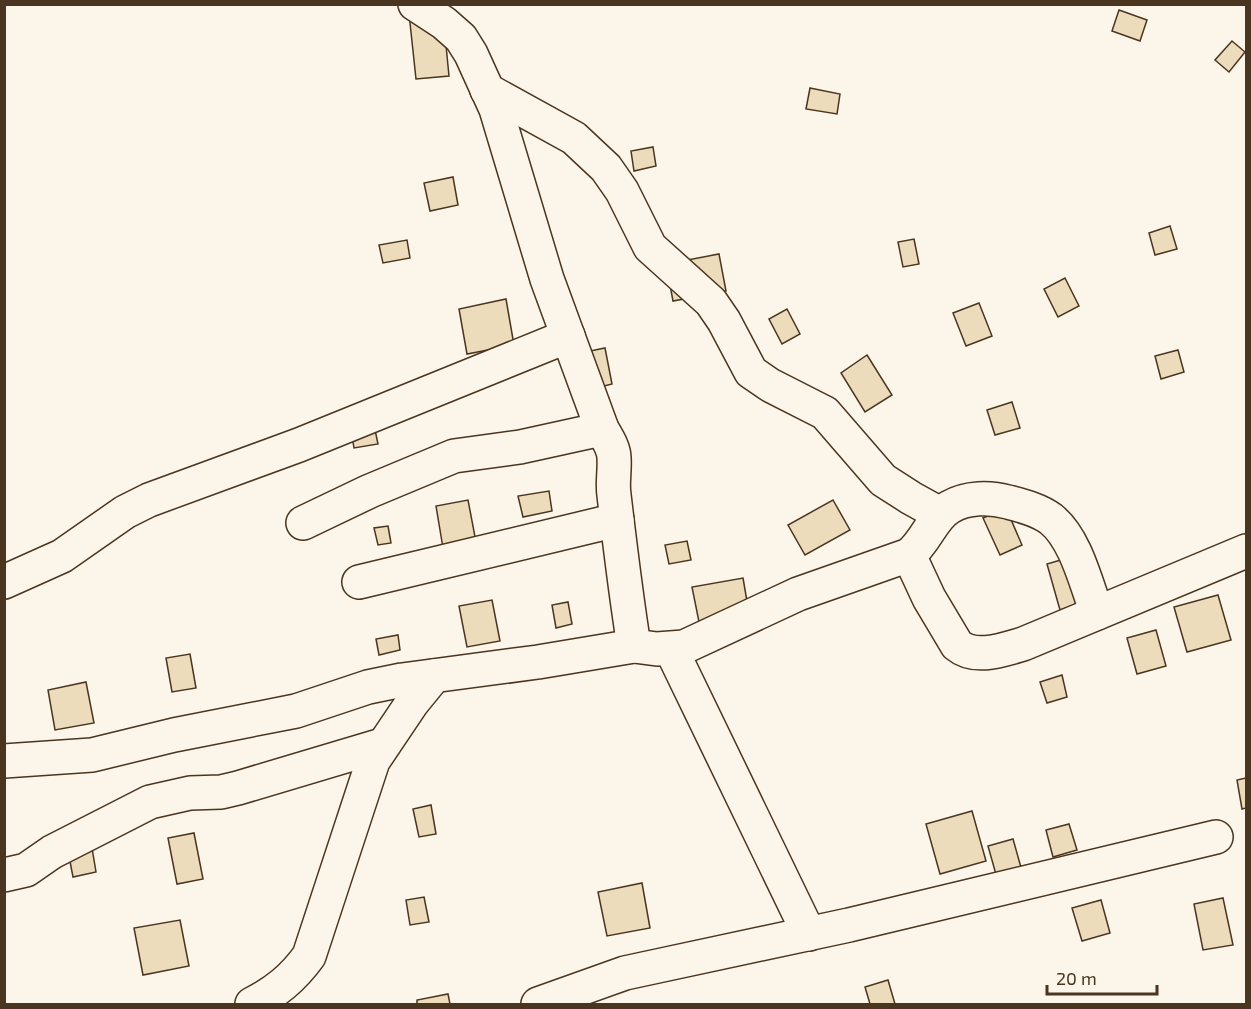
<svg xmlns="http://www.w3.org/2000/svg" width="1251" height="1009" font-family="'Exo 2',sans-serif">
<rect width="100%" height="100%" fill="#fbf6e9"/>
<g fill="#ecdcbc" stroke="#4a3520" stroke-width="1.5">
<polygon points="408,4 442,4 449,76 416,79"/>
<polygon points="1119,10 1147,20 1140,41 1112,31"/>
<polygon points="1232,41 1245,52 1229,72 1215,60"/>
<polygon points="810,88 840,94 837,114 806,109"/>
<polygon points="653,147 656,166 634,171 631,151"/>
<polygon points="453,177 458,205 430,211 424,183"/>
<polygon points="1170,226 1177,249 1155,255 1149,233"/>
<polygon points="914,239 919,264 903,267 898,242"/>
<polygon points="407,240 410,258 383,263 379,245"/>
<polygon points="719,254 726,291 673,301 666,264"/>
<polygon points="1065,278 1079,306 1058,317 1044,289"/>
<polygon points="506,299 514,345 467,354 459,309"/>
<polygon points="979,303 992,336 966,346 953,313"/>
<polygon points="787,309 800,334 782,344 769,319"/>
<polygon points="605,348 612,384 596,388 590,351"/>
<polygon points="1178,350 1184,372 1161,379 1155,356"/>
<polygon points="867,355 892,395 865,412 841,373"/>
<polygon points="1012,402 1020,428 995,435 987,410"/>
<polygon points="374,425 378,444 354,448 351,430"/>
<polygon points="549,491 552,511 523,517 518,496"/>
<polygon points="468,500 476,542 443,548 436,506"/>
<polygon points="833,500 850,530 805,555 788,525"/>
<polygon points="1006,508 1022,545 1000,555 983,518"/>
<polygon points="388,526 391,543 378,545 374,528"/>
<polygon points="687,541 691,560 669,564 665,545"/>
<polygon points="1071,557 1084,602 1060,610 1047,564"/>
<polygon points="743,578 749,613 699,622 692,587"/>
<polygon points="1218,595 1231,640 1187,652 1174,607"/>
<polygon points="492,600 500,641 467,647 459,606"/>
<polygon points="568,602 572,624 556,628 552,605"/>
<polygon points="1156,630 1166,666 1137,674 1127,638"/>
<polygon points="398,635 400,650 379,655 376,639"/>
<polygon points="190,654 196,688 172,692 166,658"/>
<polygon points="1062,675 1067,697 1047,703 1040,682"/>
<polygon points="86,682 94,723 55,730 48,690"/>
<polygon points="1246,778 1246,808 1242,809 1237,780"/>
<polygon points="431,805 436,834 419,837 413,809"/>
<polygon points="972,811 986,861 940,874 926,824"/>
<polygon points="1069,824 1077,850 1053,857 1046,830"/>
<polygon points="194,833 203,879 177,884 168,838"/>
<polygon points="1013,839 1022,871 997,878 988,846"/>
<polygon points="91,842 96,872 73,877 67,846"/>
<polygon points="642,883 650,928 607,936 598,892"/>
<polygon points="424,897 429,922 410,925 406,900"/>
<polygon points="1223,898 1233,945 1203,950 1194,904"/>
<polygon points="1101,900 1110,933 1082,941 1072,908"/>
<polygon points="180,920 189,966 143,975 134,928"/>
<polygon points="888,980 895,1004 870,1004 865,987"/>
<polygon points="448,994 450,1004 417,1004 417,1000"/>
</g>
<g fill="none" stroke-linecap="round" stroke-linejoin="round">
<defs>
<g id="street">
<path d="M415,4L444,23L461,38L471,54L496,109L547,279L602,429C607,438 614,448 614,458C615,471 612,483 614,495C620,546 626,596 634,646"/>
<polyline points="487,90 574,138 606,168 622,191 650,247 711,302 724,321 751,372 770,385 825,413 883,480 911,498 940,514"/>
<polyline points="303,523 370,491 454,456 520,447 602,429"/>
<path d="M909,555L929,598L957,645C975,660 1002,650 1023,644L1246,551"/>
<polyline points="4,582 62,556 125,512 149,500 299,445 568,336"/>
<polyline points="359,582 617,520"/>
<polyline points="671,649 809,934"/>
<path d="M4,761L92,755L174,735L296,711L368,687L402,680L538,662L634,646L657,649L684,647L798,594L909,555C927,541 932,517 950,507C967,497 990,497 1008,502C1023,506 1039,510 1051,519C1076,539 1086,584 1097,613"/>
<polyline points="4,875 26,870 52,852 150,802 190,793 221,792 238,788 382,745"/>
<path d="M252,1004C276,992 293,978 309,956L373,761L412,703L434,676"/>
<polyline points="538,1004 625,973 849,925 1216,837"/>
</g>
</defs>
<use href="#street" stroke="#4a3520" stroke-width="36"/>
<use href="#street" stroke="#fbf6e9" stroke-width="33"/>
</g>
<rect width="1251" height="1009" fill="none" stroke="#4a3520" stroke-width="12"/>
<path d="M1047 985v9h110v-9" fill="none" stroke="#4a3520" stroke-width="3"/>
<text x="1056" y="985" font-size="18" fill="#4a3520" stroke="#fbf6e9" stroke-width="4.5" paint-order="stroke">20 m</text>
</svg>
